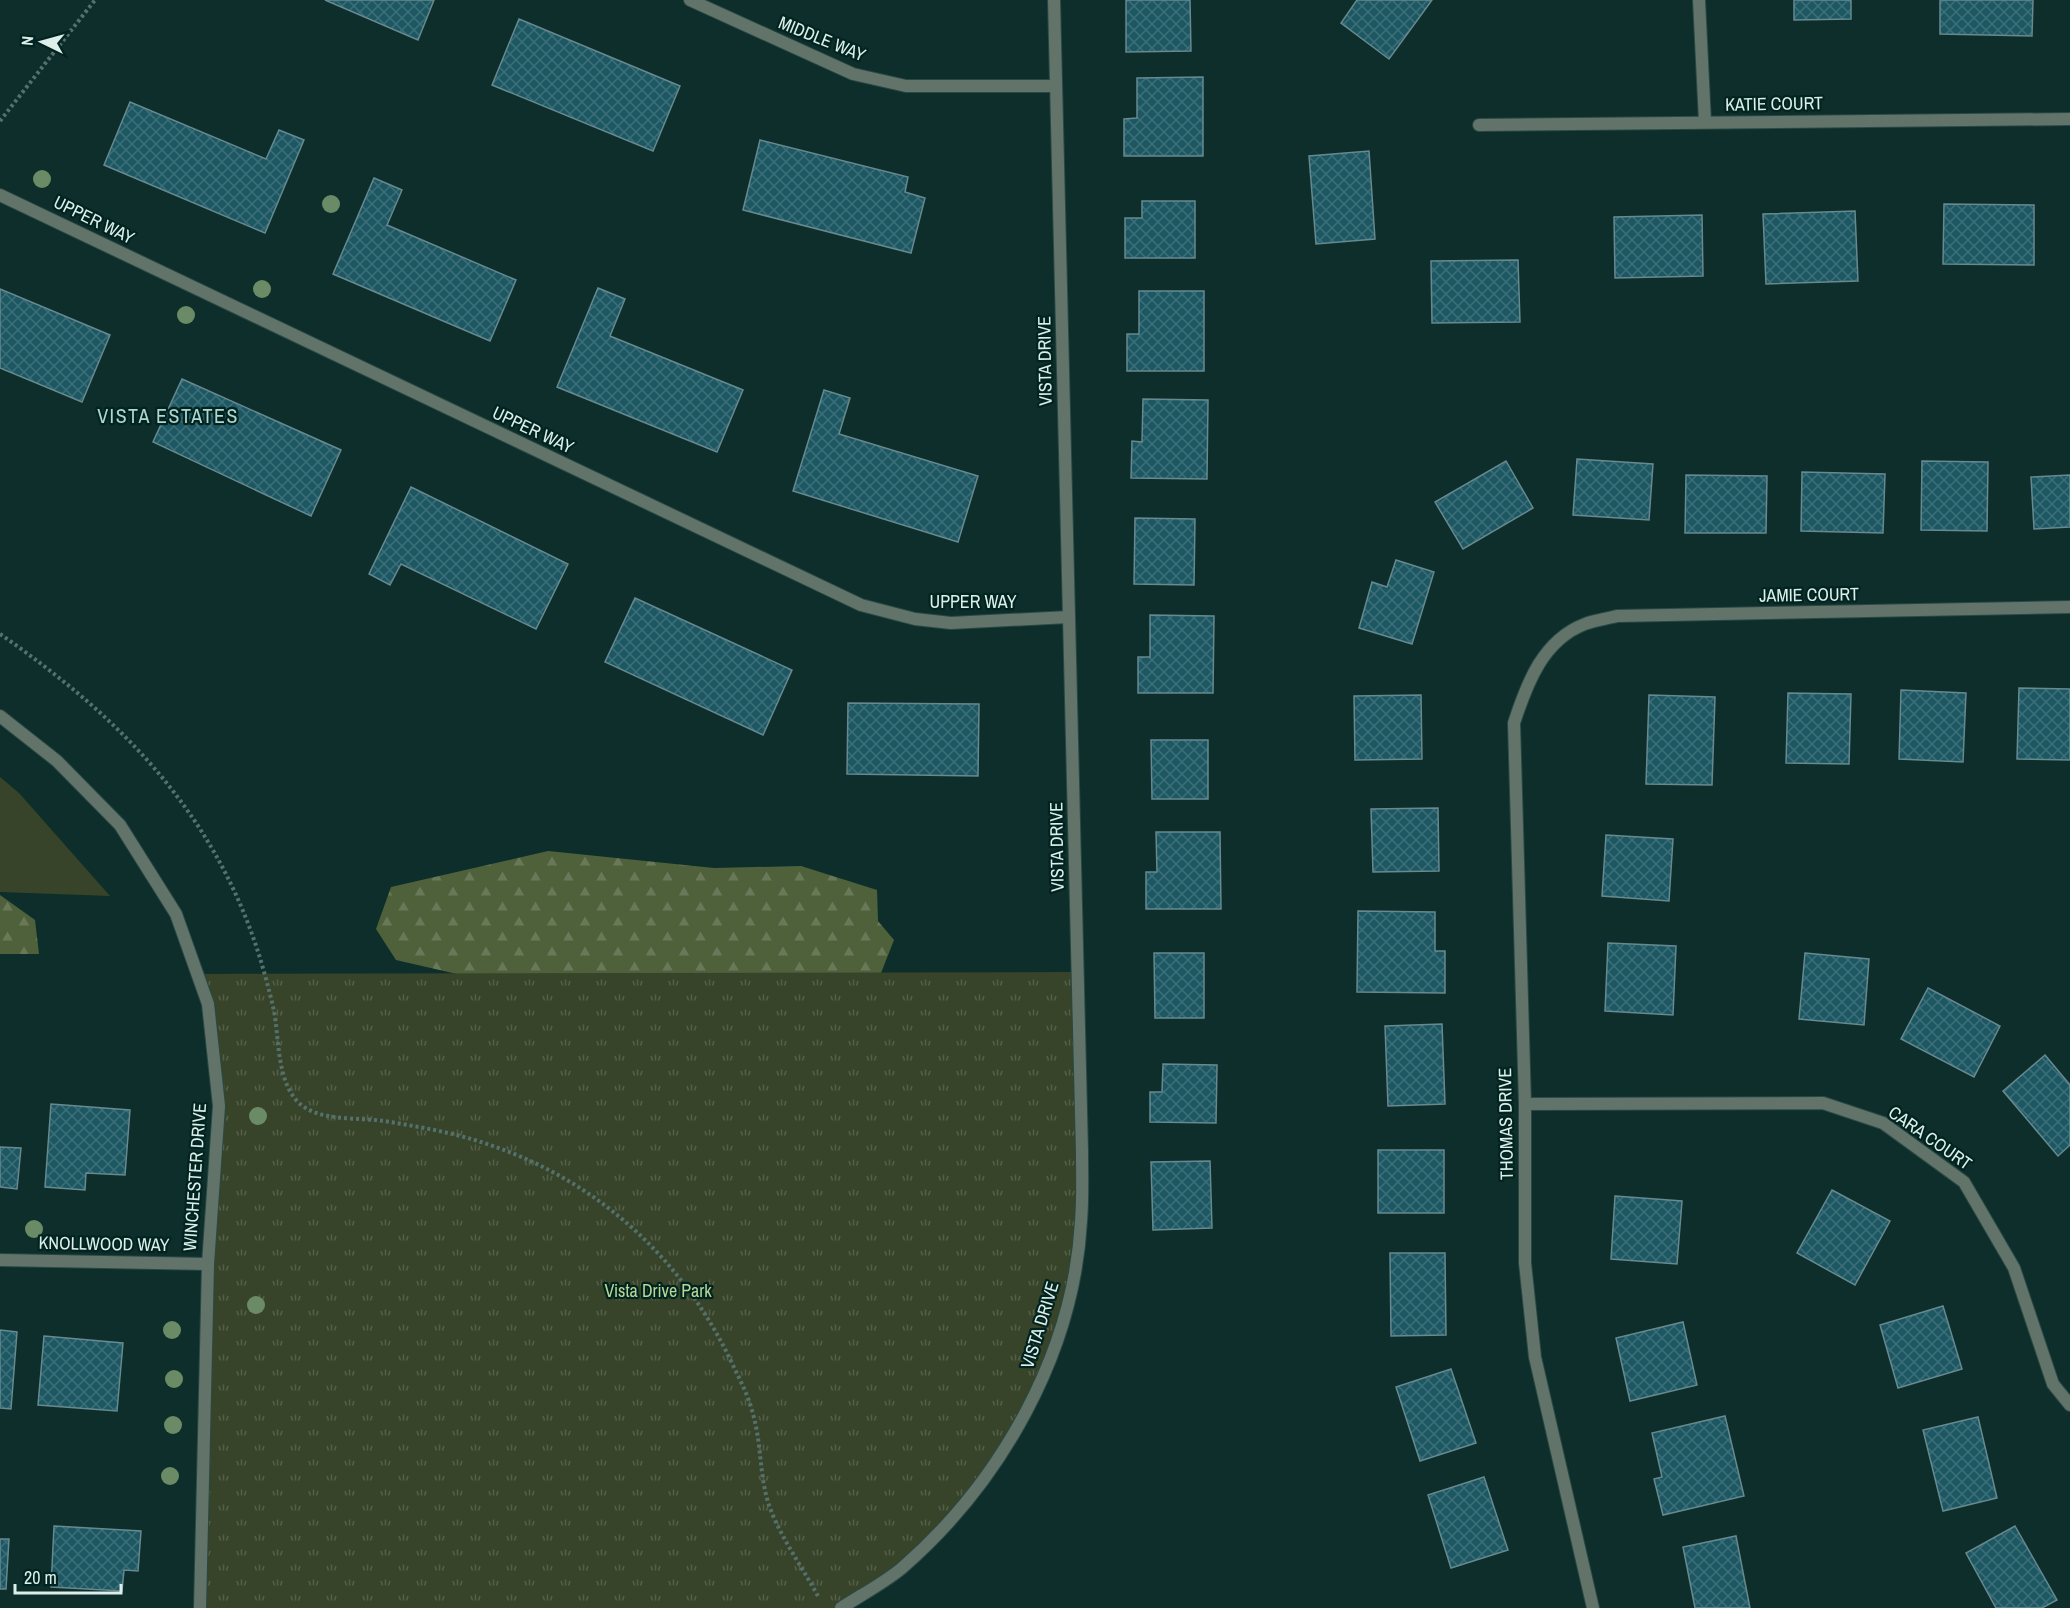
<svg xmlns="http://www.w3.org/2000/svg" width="2070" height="1608" font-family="'Archivo Narrow',sans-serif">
<defs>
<pattern id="forest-firs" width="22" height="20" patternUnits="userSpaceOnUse" patternTransform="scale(1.5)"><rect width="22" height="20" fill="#4f613b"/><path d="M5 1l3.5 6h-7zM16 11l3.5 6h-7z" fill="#687858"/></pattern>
<pattern id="park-tufts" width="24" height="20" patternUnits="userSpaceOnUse" patternTransform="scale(1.5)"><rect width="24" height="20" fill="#374429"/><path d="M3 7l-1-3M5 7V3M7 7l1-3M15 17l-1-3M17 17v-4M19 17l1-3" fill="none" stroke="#535f48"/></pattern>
<pattern id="building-cross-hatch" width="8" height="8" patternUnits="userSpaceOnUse" patternTransform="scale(1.5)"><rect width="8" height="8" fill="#1c5762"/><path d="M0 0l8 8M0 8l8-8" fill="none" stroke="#3c6f79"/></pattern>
</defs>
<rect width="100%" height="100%" fill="#0d2e2a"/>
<polygon fill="#374429" points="0,777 19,793 110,896 0,892"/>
<g fill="url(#forest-firs)">
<polygon points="548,851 714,868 801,866 877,890 878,921 894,940 881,973 457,974 396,960 376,929 391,887"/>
<polygon points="0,895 35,920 39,954 0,954"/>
</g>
<polygon fill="url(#park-tufts)" points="1077,972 1081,1222 1057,1342 996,1462 901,1568 841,1608 200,1608 219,1106 198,974"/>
<g fill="url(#building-cross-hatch)" stroke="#678990" stroke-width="1.5">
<polygon points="325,0 434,0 418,40"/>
<polygon points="1126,0 1190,0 1191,51 1126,52"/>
<polygon points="1357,0 1432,0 1389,59 1341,23"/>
<polygon points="1794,0 1851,0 1851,19 1794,20"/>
<polygon points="1940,0 2033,0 2032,36 1940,34"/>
<polygon points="519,19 680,86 653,151 492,85"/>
<polygon points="1203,77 1203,156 1124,156 1124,119 1137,118 1137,78"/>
<polygon points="130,102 266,159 279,130 304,140 265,233 104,165"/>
<polygon points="760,140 908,177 905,192 925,198 911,253 743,210"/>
<polygon points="1369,151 1375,239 1316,244 1309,156"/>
<polygon points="374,178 402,190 387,225 516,280 490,341 333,274"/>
<polygon points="1142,201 1195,201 1195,258 1125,258 1125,218 1142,218"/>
<polygon points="1944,204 2034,205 2034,265 1943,264"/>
<polygon points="1855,211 1858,281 1766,284 1763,214"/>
<polygon points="1702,215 1703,276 1615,278 1614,217"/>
<polygon points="1518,260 1520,322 1432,323 1431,261"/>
<polygon points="598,288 625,299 610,336 743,390 717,452 557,387"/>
<polygon points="0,289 110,335 82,402 0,368"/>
<polygon points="1139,291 1204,291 1204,371 1127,371 1127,334 1139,334"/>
<polygon points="182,379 341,450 311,516 153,442"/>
<polygon points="824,390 850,398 839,434 978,476 958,542 793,491"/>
<polygon points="1143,399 1208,400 1207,479 1131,478 1132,441 1142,442"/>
<polygon points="1577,459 1653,464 1649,520 1573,515"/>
<polygon points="1506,461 1533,508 1463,549 1435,502"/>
<polygon points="1922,461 1988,462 1987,531 1921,530"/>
<polygon points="1802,472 1885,474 1883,533 1801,531"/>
<polygon points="1686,475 1767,476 1766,533 1685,533"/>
<polygon points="2070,475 2070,527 2034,529 2031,477"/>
<polygon points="411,487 568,564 536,629 401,564 390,585 369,574"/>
<polygon points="1135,518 1195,519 1194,585 1134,584"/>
<polygon points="1396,560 1434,572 1412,644 1359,628 1372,582 1387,587"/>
<polygon points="635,598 792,670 763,735 605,662"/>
<polygon points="1150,615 1214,616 1213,693 1138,693 1138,657 1150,657"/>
<polygon points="2019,688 2070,689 2070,760 2017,759"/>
<polygon points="1901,690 1966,693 1963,762 1899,759"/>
<polygon points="1788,693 1851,694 1849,764 1786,763"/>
<polygon points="1421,695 1422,759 1355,760 1354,696"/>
<polygon points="1649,695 1715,697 1712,785 1646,784"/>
<polygon points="848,703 979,704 978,776 847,774"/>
<polygon points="1151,740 1208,740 1208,799 1152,799"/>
<polygon points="1438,808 1439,871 1373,872 1371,809"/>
<polygon points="1156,832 1220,832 1221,909 1146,909 1146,872 1157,872"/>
<polygon points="1606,835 1673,839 1669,901 1602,896"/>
<polygon points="1358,911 1435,912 1435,951 1445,951 1445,993 1357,992"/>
<polygon points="1608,943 1676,946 1673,1015 1605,1011"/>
<polygon points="1154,953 1204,953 1204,1018 1155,1018"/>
<polygon points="1805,953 1869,959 1864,1025 1799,1019"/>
<polygon points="1928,988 2000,1026 1974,1077 1901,1039"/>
<polygon points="1442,1024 1445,1104 1388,1106 1385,1026"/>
<polygon points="2045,1055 2070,1085 2070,1145 2058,1156 2003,1091"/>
<polygon points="1163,1064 1217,1065 1216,1123 1150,1122 1150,1092 1162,1092"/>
<polygon points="51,1104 130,1110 125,1175 86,1173 85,1190 45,1187"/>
<polygon points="0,1147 21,1148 17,1189 0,1187"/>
<rect x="1378" y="1150" width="66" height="63"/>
<polygon points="1210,1161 1212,1228 1153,1230 1151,1162"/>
<polygon points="1832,1190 1890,1221 1855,1285 1797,1253"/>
<polygon points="1615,1196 1682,1201 1677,1264 1611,1259"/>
<polygon points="1390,1253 1445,1253 1446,1335 1391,1336"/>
<polygon points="1943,1306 1962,1369 1898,1388 1880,1325"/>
<polygon points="1683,1322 1697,1385 1630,1401 1616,1338"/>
<polygon points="0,1330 17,1332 11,1409 0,1408"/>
<polygon points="44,1336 123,1343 117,1411 38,1405"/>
<polygon points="1451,1369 1476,1443 1420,1461 1396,1387"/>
<polygon points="1725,1416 1744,1496 1663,1515 1654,1479 1662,1477 1652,1433"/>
<polygon points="1978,1417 1997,1498 1943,1511 1923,1430"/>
<polygon points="1484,1477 1508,1550 1451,1568 1428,1495"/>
<polygon points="54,1526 141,1531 138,1571 124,1570 122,1591 51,1587"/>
<polygon points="2015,1526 2057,1600 2042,1608 1996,1608 1966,1553"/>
<polygon points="1736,1536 1750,1608 1695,1608 1683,1547"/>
<polygon points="0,1539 9,1539 6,1589 0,1589"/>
</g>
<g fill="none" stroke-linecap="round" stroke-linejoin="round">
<defs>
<g id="minor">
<polyline points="690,0 853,74 906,86 1056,86"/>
<polyline points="1699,0 1705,122"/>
<polyline points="1479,125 2070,119"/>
<polyline points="0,195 861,605 915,619 951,623 1069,617"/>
<polyline points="0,716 57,761 120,825 176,914 208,1004 219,1106 208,1264 200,1608"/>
<polyline points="1525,1104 1823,1103 1883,1123 1964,1182 2014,1268 2053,1384 2070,1405"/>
<polyline points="0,1260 208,1264"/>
<path d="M841,1608C861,1595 884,1583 902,1568C1001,1482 1074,1353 1081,1221C1083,1198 1082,1175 1082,1152L1054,0"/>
<path d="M1593,1608L1535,1357L1525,1263V1104L1514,723C1527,683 1543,640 1585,624C1595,620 1606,619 1617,616L2070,607"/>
</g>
</defs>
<use href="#minor" stroke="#2a4945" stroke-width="14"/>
<g stroke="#55716d" stroke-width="4" stroke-dasharray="3 3" stroke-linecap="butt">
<polyline points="0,121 95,0"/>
<path d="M0,634C121,718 215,813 260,958C265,975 270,993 274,1011C279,1038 277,1081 298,1102C318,1122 358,1117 384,1121C420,1127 456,1133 490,1145C597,1181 680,1257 729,1357C738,1376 748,1394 753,1414C762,1445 759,1478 770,1508C782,1540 803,1568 819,1598"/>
</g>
<use href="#minor" stroke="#627469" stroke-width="12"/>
</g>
<g fill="#6b8b66">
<circle cx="42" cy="179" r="9"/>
<circle cx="331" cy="204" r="9"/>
<circle cx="262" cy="289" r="9"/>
<circle cx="186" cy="315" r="9"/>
<circle cx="258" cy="1116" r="9"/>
<circle cx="34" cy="1229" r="9"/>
<circle cx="256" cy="1305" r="9"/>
<circle cx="172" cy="1330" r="9"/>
<circle cx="174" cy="1379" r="9"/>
<circle cx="173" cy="1425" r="9"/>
<circle cx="170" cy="1476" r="9"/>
</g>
<g text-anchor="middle" stroke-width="4.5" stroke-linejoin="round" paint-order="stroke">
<g font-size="18" fill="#dcefeb" stroke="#022420">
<text transform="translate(822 39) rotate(22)" y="6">MIDDLE WAY</text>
<text transform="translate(1774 104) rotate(-1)" y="6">KATIE COURT</text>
<text transform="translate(94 220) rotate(26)" y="6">UPPER WAY</text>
<text transform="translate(1045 361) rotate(-91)" y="6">VISTA DRIVE</text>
<text transform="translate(533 430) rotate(25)" y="6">UPPER WAY</text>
<text transform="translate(1809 595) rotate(-1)" y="6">JAMIE COURT</text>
<text x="973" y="608">UPPER WAY</text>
<text transform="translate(1057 847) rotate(-91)" y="6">VISTA DRIVE</text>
<text transform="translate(1506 1124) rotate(-91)" y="6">THOMAS DRIVE</text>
<text transform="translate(1930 1138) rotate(35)" y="6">CARA COURT</text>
<text transform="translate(195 1177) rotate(-86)" y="6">WINCHESTER DRIVE</text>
<text transform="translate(104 1244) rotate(1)" y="6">KNOLLWOOD WAY</text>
<text transform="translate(1040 1325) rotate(-73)" y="6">VISTA DRIVE</text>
</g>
<g font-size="18" fill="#b8d797" stroke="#022420">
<text x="658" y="1297">Vista Drive Park</text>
</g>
<g font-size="20" letter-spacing="1.5" fill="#b1d6cf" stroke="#022420">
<text x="168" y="423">VISTA ESTATES</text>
</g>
</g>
<g transform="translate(42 42) rotate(275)" stroke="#022420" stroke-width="4.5" paint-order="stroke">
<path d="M0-4.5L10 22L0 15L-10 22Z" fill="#dcefeb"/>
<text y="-9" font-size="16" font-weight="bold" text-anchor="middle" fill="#dcefeb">N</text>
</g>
<path d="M15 1584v9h106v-9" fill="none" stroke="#dcefeb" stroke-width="3"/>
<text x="24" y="1584" font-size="18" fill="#dcefeb" stroke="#022420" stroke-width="4.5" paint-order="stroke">20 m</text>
</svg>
